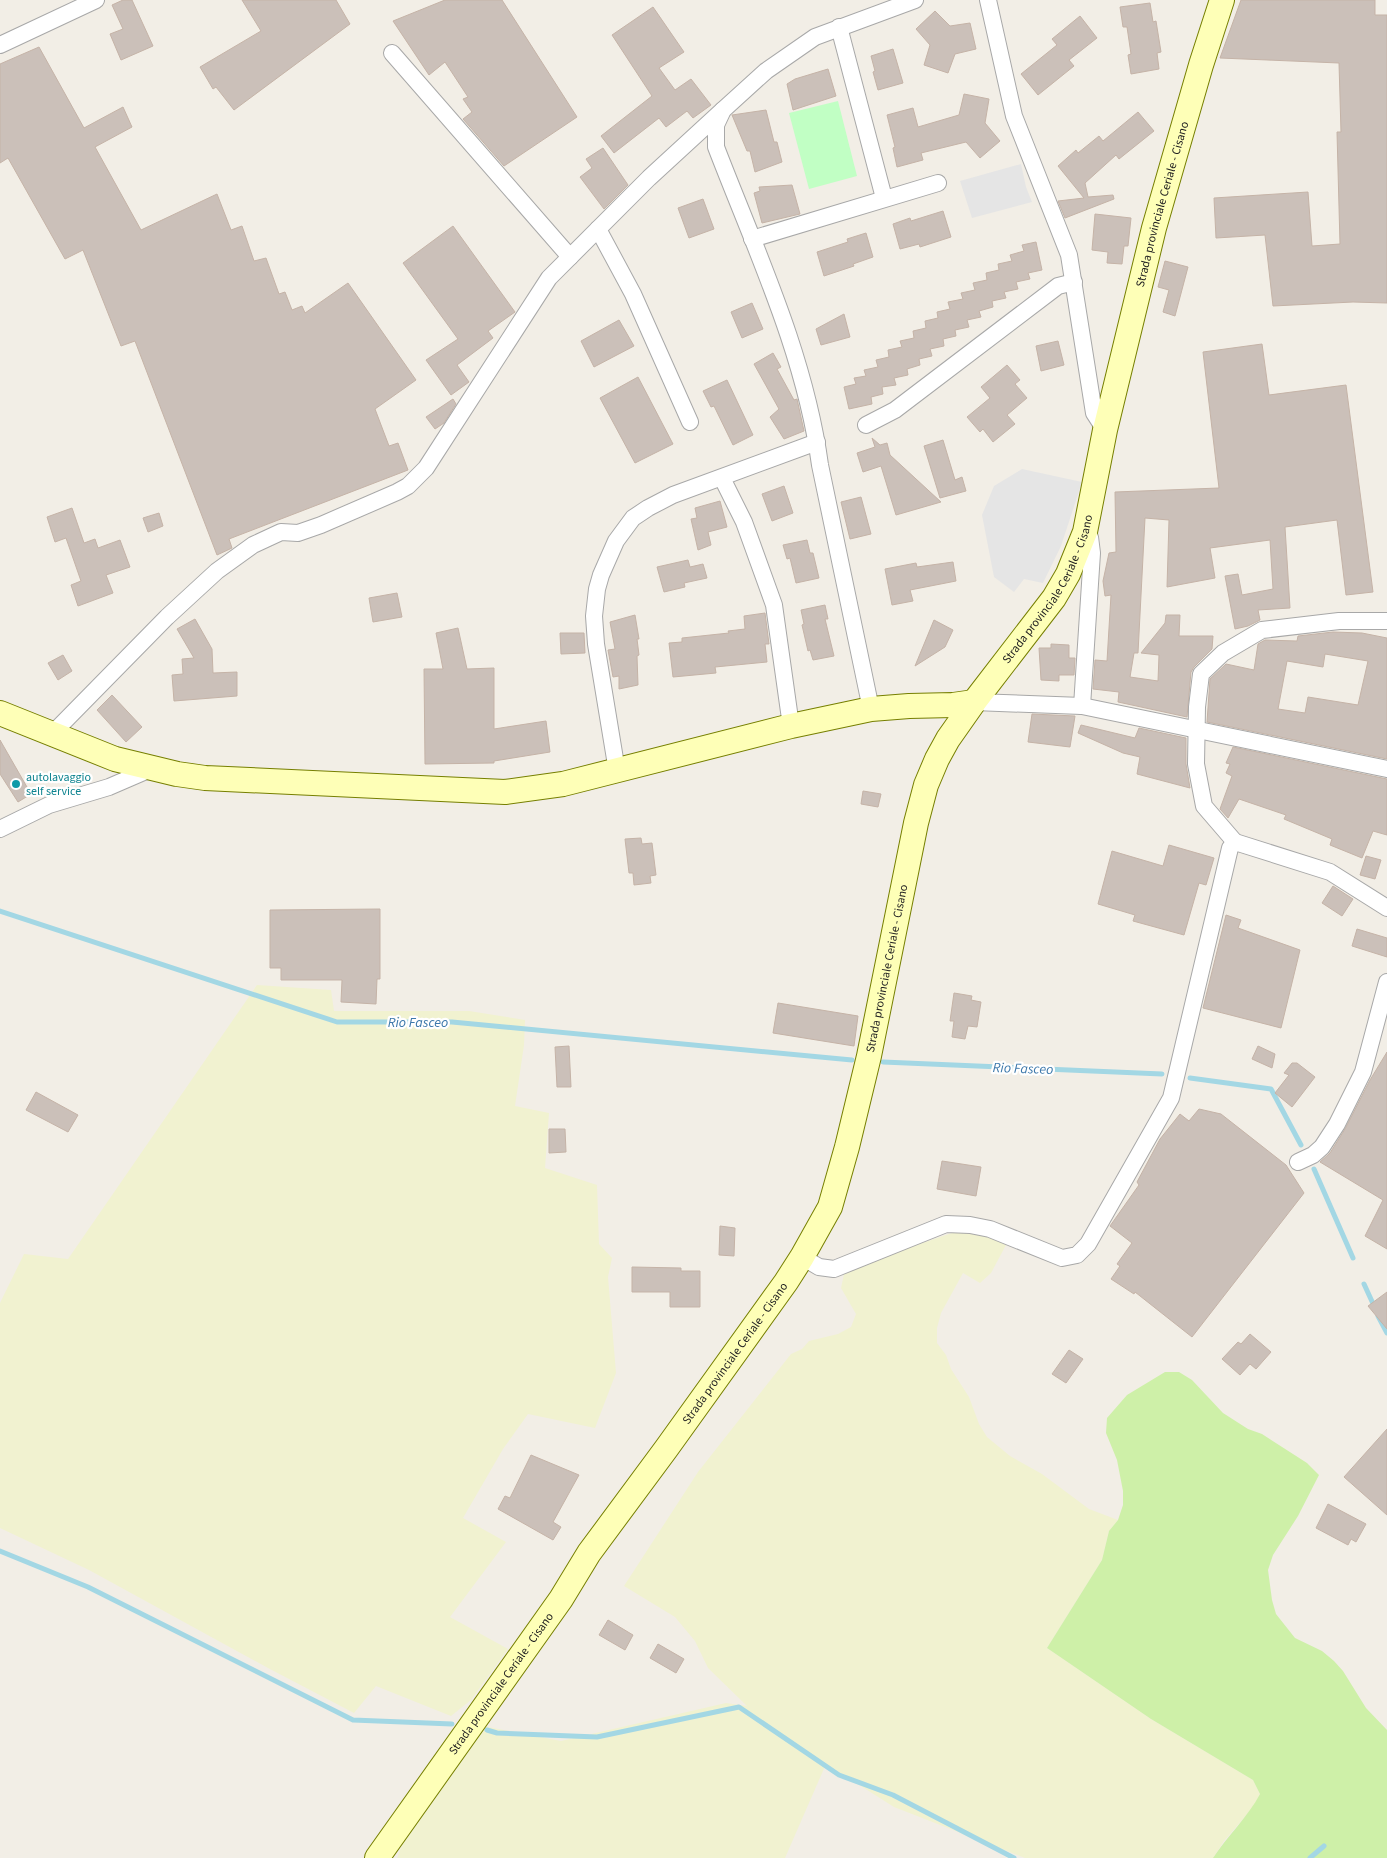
<svg xmlns="http://www.w3.org/2000/svg" width="1387" height="1858" font-family="'Source Sans 3',sans-serif">
<rect width="100%" height="100%" fill="#f2eee6"/>
<g fill="#f1f2d0">
<polygon points="257,985 331,990 334,1011 469,1011 525,1020 524,1045 515,1106 549,1113 545,1168 597,1185 599,1244 612,1258 608,1277 616,1373 595,1428 528,1414 503,1449 463,1518 506,1542 450,1617 508,1649 471,1700 451,1716 376,1686 354,1713 268,1668 89,1570 0,1528 0,1303 24,1254 68,1259"/>
<polygon points="958,1231 993,1238 1006,1245 991,1273 980,1283 963,1273 941,1313 937,1328 937,1343 946,1355 951,1369 969,1397 979,1424 987,1437 1010,1456 1042,1474 1089,1509 1118,1520 1109,1531 1102,1560 1047,1648 1151,1719 1253,1780 1260,1794 1254,1806 1224,1841 1213,1858 1025,1858 894,1807 826,1764 785,1858 397,1858 405,1837 483,1726 561,1741 726,1703 747,1706 708,1668 695,1641 675,1617 624,1586 698,1472 791,1354 802,1349 809,1341 838,1334 851,1327 856,1314 841,1288 844,1274 875,1259"/>
</g>
<path fill="#cef0a8" d="M1165,1372H1179L1192,1380L1223,1413L1248,1429L1262,1434L1307,1463L1319,1475L1298,1516L1273,1555L1268,1570L1272,1600L1276,1614L1295,1638L1322,1651L1334,1661L1343,1671L1366,1708L1387,1730V1858H1213C1227,1836 1248,1817 1260,1794L1253,1780L1151,1719L1047,1648L1102,1560L1109,1531L1118,1520L1123,1505V1491L1117,1460L1106,1433L1107,1418L1127,1395Z"/>
<polygon fill="#c1ffc4" points="838,101 857,176 809,189 789,113"/>
<g fill="#e5e5e5">
<polygon points="1021,164 1026,187 1032,202 972,218 960,181"/>
<polygon points="1022,469 1082,482 1061,546 1043,583 1024,579 1014,592 994,577 982,515 994,486"/>
</g>
<g fill="none" stroke-linecap="round" stroke-linejoin="round">
<g stroke="#a3d7e4" stroke-width="5">
<polyline points="0,911 337,1022 452,1022 852,1060"/>
<polyline points="883,1062 1162,1074"/>
<polyline points="1190,1078 1271,1089 1301,1145"/>
<polyline points="1314,1169 1353,1258"/>
<polyline points="1364,1284 1375,1308"/>
<polyline points="1378,1316 1387,1333"/>
<polyline points="0,1551 88,1587 353,1720 452,1724"/>
<polyline points="487,1730 497,1733 597,1737 739,1707 839,1775 893,1795 1014,1858"/>
<polyline points="1310,1858 1324,1846"/>
</g>
</g>
<g fill="#cbc0b9" stroke="#c5b3a7" fill-rule="evenodd">
<polygon points="123,0 132,0 153,46 121,60 110,34 123,29 112,5"/>
<polygon points="242,0 336,0 350,24 234,110 216,87 213,89 200,67 261,31"/>
<polygon points="445,0 502,0 577,117 504,166 463,119 472,112 463,99 468,97 445,62 429,75 393,21"/>
<polygon points="1241,0 1375,0 1375,15 1387,15 1387,303 1353,302 1273,306 1265,235 1216,238 1214,198 1308,192 1312,246 1340,244 1337,132 1341,132 1339,63 1220,58"/>
<polygon points="1150,3 1153,22 1156,21 1161,52 1157,53 1159,69 1131,74 1128,55 1131,54 1127,27 1123,27 1120,7"/>
<polygon points="653,7 684,52 659,68 675,90 691,79 711,105 693,118 687,111 666,127 659,118 614,153 601,136 652,96 612,35"/>
<polygon points="935,11 950,26 970,23 976,49 955,54 948,73 924,65 930,45 916,29"/>
<polygon points="1080,16 1097,38 1069,60 1074,66 1038,95 1021,74 1057,45 1052,39"/>
<polygon points="39,47 84,128 123,107 132,127 95,147 141,230 217,194 231,230 242,226 254,261 266,258 279,294 285,292 292,310 302,306 305,313 348,283 416,380 375,409 389,446 398,443 408,470 229,539 232,548 217,555 135,341 121,346 83,250 65,259 8,158 0,163 0,64"/>
<polygon points="893,49 903,83 878,90 873,72 875,71 871,56"/>
<polygon points="828,69 836,96 793,110 787,84 795,79"/>
<polygon points="964,94 989,99 985,123 1000,141 980,158 966,142 921,153 923,160 897,167 893,148 895,147 887,115 913,108 918,127 959,115"/>
<polygon points="766,110 774,142 777,142 782,162 755,172 750,151 747,151 732,115"/>
<polygon points="1138,112 1154,131 1119,159 1116,155 1085,183 1088,197 1113,195 1114,199 1065,218 1058,201 1084,198 1058,166 1076,150 1078,153 1099,136 1103,141"/>
<polygon points="603,148 628,185 604,209 580,177 592,168 586,159"/>
<polygon points="792,185 800,214 762,223 754,193 760,191 759,187"/>
<polygon points="703,199 714,229 689,238 678,208"/>
<polygon points="943,211 951,237 920,247 919,244 900,249 893,224 910,218 911,221"/>
<polygon points="1095,214 1131,218 1128,246 1124,246 1122,264 1107,263 1108,252 1092,250"/>
<polygon points="453,226 515,312 488,331 493,338 457,365 469,382 451,395 426,360 458,339 403,263"/>
<polygon points="866,233 873,257 853,264 854,266 824,276 817,252 848,242 847,239"/>
<polygon points="1036,242 1042,270 1028,273 1030,279 1016,282 1018,289 1004,292 1006,298 992,301 993,307 979,311 981,317 967,320 969,327 955,330 956,336 943,339 944,346 930,349 932,356 919,359 920,365 907,369 908,375 894,378 896,385 882,387 883,394 871,397 872,404 849,409 844,387 856,384 854,378 866,376 864,370 878,367 876,360 889,357 888,350 902,347 900,341 914,338 913,331 926,328 925,321 938,318 937,312 950,309 948,302 963,299 961,293 975,290 973,283 987,280 986,273 999,270 998,264 1012,261 1010,255 1024,251 1022,245"/>
<polygon points="1165,261 1188,267 1175,316 1163,312 1169,290 1158,287"/>
<polygon points="752,303 763,329 742,338 731,312"/>
<polygon points="844,314 850,337 821,345 816,329"/>
<polygon points="619,320 634,346 594,367 581,341"/>
<polygon points="1058,341 1064,365 1041,371 1036,346"/>
<polygon points="1262,344 1269,395 1346,385 1373,592 1346,595 1337,520 1285,527 1290,608 1258,610 1260,620 1248,626 1235,629 1225,576 1238,574 1242,595 1273,589 1270,540 1210,548 1215,578 1167,587 1169,520 1145,518 1138,653 1134,653 1130,677 1158,681 1159,655 1141,653 1165,623 1166,615 1180,615 1179,636 1213,636 1212,649 1194,667 1191,672 1187,717 1118,702 1119,692 1093,689 1095,660 1107,661 1111,595 1105,596 1103,581 1109,553 1116,552 1115,492 1219,488 1203,352"/>
<polygon points="773,353 781,367 777,369 794,400 797,399 804,431 784,439 770,417 779,409 754,364"/>
<polygon points="1007,365 1020,380 1015,384 1027,398 1007,415 1015,424 993,442 983,429 980,432 967,417 990,398 981,387"/>
<polygon points="638,377 673,444 635,463 600,398"/>
<polygon points="727,380 753,435 733,445 714,406 711,407 703,391"/>
<polygon points="453,399 456,404 444,423 435,429 426,417"/>
<polygon points="872,438 880,445 887,443 890,455 941,502 896,515 881,466 863,472 857,453 875,447"/>
<polygon points="943,440 955,480 962,477 966,491 940,498 924,446"/>
<polygon points="784,486 793,513 772,521 762,494"/>
<polygon points="861,497 871,534 850,539 841,502"/>
<polygon points="720,501 727,527 708,532 711,545 698,550 691,519 697,518 695,508"/>
<polygon points="72,508 84,543 95,539 98,548 120,540 130,567 106,575 113,593 78,606 71,585 81,581 66,538 55,542 47,517"/>
<polygon points="159,513 163,526 148,532 143,518"/>
<polygon points="807,540 810,553 813,553 819,578 796,583 790,558 787,559 783,545"/>
<polygon points="688,560 690,567 703,564 707,578 684,583 685,587 664,592 657,567"/>
<polygon points="953,562 956,581 910,590 913,601 892,605 885,569 916,563 917,567"/>
<polygon points="397,593 402,617 373,622 369,598"/>
<polygon points="825,605 828,619 825,619 834,656 813,660 810,650 808,651 802,625 804,624 801,610"/>
<polygon points="765,613 769,644 765,644 767,662 715,667 716,673 673,677 669,643 682,642 682,638 729,633 728,631 745,629 744,616"/>
<polygon points="635,615 639,639 637,639 639,655 637,656 638,685 619,689 619,676 613,677 608,650 615,649 610,622"/>
<polygon points="195,619 212,649 213,673 237,672 237,696 174,701 172,675 183,674 182,659 194,658 177,629"/>
<polygon points="934,620 953,630 945,647 915,666"/>
<polygon points="458,628 467,669 494,668 494,729 546,721 550,752 494,761 494,763 425,764 424,669 443,669 436,633"/>
<path d="M1333,632L1362,633L1387,638V759L1207,722L1210,679L1226,664L1254,670L1258,644L1265,640L1297,641L1298,636ZM1325,654L1368,661L1358,705L1308,697L1305,713L1278,709L1287,661L1323,667Z"/>
<polygon points="560,633 584,633 585,653 561,654"/>
<polygon points="1051,644 1069,645 1069,658 1075,658 1074,675 1059,675 1059,681 1041,680 1039,648 1051,648"/>
<polygon points="63,655 72,671 58,680 48,663"/>
<polygon points="112,695 142,727 126,742 97,710"/>
<polygon points="1032,714 1075,716 1070,747 1028,742"/>
<polygon points="1081,725 1135,738 1139,728 1186,738 1186,764 1190,788 1137,774 1140,757 1123,753 1078,733"/>
<polygon points="0,740 31,794 18,802 0,774"/>
<polygon points="1233,747 1387,779 1387,835 1373,831 1362,858 1330,845 1332,839 1284,819 1286,815 1239,799 1228,818 1220,809 1232,776 1226,773 1230,764 1226,763"/>
<polygon points="863,791 881,794 878,807 861,804"/>
<polygon points="641,838 642,844 652,843 656,875 650,876 651,883 634,885 633,873 629,873 625,839"/>
<polygon points="1169,845 1214,858 1206,885 1199,883 1184,935 1133,921 1135,915 1098,904 1112,851 1163,866"/>
<polygon points="1366,856 1381,860 1375,879 1360,875"/>
<polygon points="1333,886 1353,899 1342,916 1322,903"/>
<polygon points="380,909 380,979 377,979 376,1004 341,1002 342,980 281,980 281,968 270,968 270,910"/>
<polygon points="1226,915 1241,920 1238,928 1300,950 1281,1028 1203,1008"/>
<polygon points="1357,929 1387,938 1387,957 1352,946"/>
<polygon points="954,993 972,996 971,1000 981,1002 977,1027 968,1026 965,1039 952,1037 954,1021 950,1021"/>
<polygon points="778,1003 858,1016 854,1046 773,1033"/>
<polygon points="569,1046 571,1087 557,1087 555,1047"/>
<polygon points="1258,1046 1275,1054 1272,1068 1252,1059"/>
<polygon points="1387,1052 1387,1249 1365,1236 1383,1200 1320,1162 1330,1153 1345,1129 1370,1080"/>
<polygon points="1292,1063 1297,1063 1315,1077 1292,1107 1275,1093 1289,1075 1284,1073"/>
<polygon points="36,1092 78,1115 68,1132 26,1110"/>
<polygon points="1199,1109 1221,1114 1286,1165 1304,1193 1192,1337 1135,1292 1134,1294 1111,1279 1120,1266 1117,1264 1132,1243 1110,1226 1139,1185 1137,1182 1160,1139 1180,1114 1189,1121"/>
<polygon points="549,1129 565,1129 566,1152 549,1153"/>
<polygon points="942,1161 981,1167 976,1196 937,1189"/>
<polygon points="720,1226 735,1228 734,1256 719,1255"/>
<polygon points="632,1267 681,1268 681,1271 700,1271 700,1307 670,1307 670,1292 632,1292"/>
<polygon points="1387,1292 1387,1329 1368,1306"/>
<polygon points="1250,1334 1271,1352 1256,1369 1250,1364 1240,1375 1222,1359 1238,1342 1241,1344"/>
<polygon points="1069,1350 1083,1359 1066,1383 1052,1374"/>
<polygon points="1387,1429 1387,1515 1344,1477"/>
<polygon points="531,1455 579,1475 553,1522 561,1527 553,1540 498,1509 505,1496 510,1498"/>
<polygon points="1328,1504 1366,1524 1356,1542 1351,1539 1348,1545 1316,1528"/>
<polygon points="608,1620 633,1635 625,1650 599,1635"/>
<polygon points="658,1644 684,1659 676,1673 650,1658"/>
</g>
<g fill="none" stroke-linecap="round" stroke-linejoin="round">
<defs>
<g id="street">
<polyline points="988,0 1014,116 1069,255 1094,413 1105,430"/>
<polyline points="839,27 884,198"/>
<polyline points="0,45 96,0"/>
<polyline points="392,53 570,257"/>
<polyline points="598,229 633,294 690,422"/>
<polyline points="752,239 938,183"/>
<polyline points="866,425 895,410 1058,286 1074,282"/>
<polyline points="722,478 744,522 774,605 791,726"/>
<polyline points="974,702 1082,706 1387,769"/>
<polyline points="1082,706 1092,553 1090,537 1085,532"/>
<path d="M871,709L820,465C805,354 756,251 716,147V125L723,110L766,71L815,37L915,0"/>
<polyline points="52,734 167,617 217,571 253,545 281,532 298,533 321,525 397,492 408,486 426,468 549,278 649,178 723,110"/>
<polyline points="617,771 596,644 594,616 597,589 601,575 616,541 633,518 648,508 673,495 817,442"/>
<polyline points="0,829 49,805 109,787 153,768"/>
<polyline points="1235,842 1204,806 1196,764 1197,707 1201,674 1223,653 1262,630 1339,621 1387,621"/>
<polyline points="1298,1162 1313,1155 1322,1147 1337,1124 1363,1072 1387,982"/>
<polyline points="802,1257 819,1267 834,1269 946,1224 970,1225 990,1229 1062,1258 1077,1255 1088,1244 1171,1098 1230,848 1235,842 1330,872 1387,908"/>
</g>
<g id="secondary">
<polyline points="0,713 115,759 177,774 205,778 505,792 563,784 791,726 871,709 909,706 953,705 974,702"/>
<path id="s1" d="M377,1858L561,1599L589,1553L666,1449L786,1282L802,1257L830,1207L847,1147L869,1056L916,823L926,785L937,759L948,739L974,702L1054,598L1068,574L1085,532L1105,430L1154,228L1201,65L1222,0"/>
</g>
</defs>
<use href="#street" stroke="#a8a8a8" stroke-width="18"/>
<use href="#secondary" stroke="#767f00" stroke-width="26"/>
<use href="#street" stroke="#fff" stroke-width="16"/>
<use href="#secondary" stroke="#feffb7" stroke-width="24"/>
</g>
<circle fill="#0f9aa8" stroke="#fff" stroke-width="2" cx="16" cy="784" r="5"/>
<g text-anchor="middle" stroke-width="4.5" stroke-linejoin="round" paint-order="stroke">
<g font-size="12" fill="#212121" stroke="#fff">
<text dy="4" stroke="none"><textPath href="#s1" startOffset="1864">Strada provinciale Ceriale - Cisano</textPath></text>
<text dy="4" stroke="none"><textPath href="#s1" startOffset="1459">Strada provinciale Ceriale - Cisano</textPath></text>
<text dy="4" stroke="none"><textPath href="#s1" startOffset="1039">Strada provinciale Ceriale - Cisano</textPath></text>
<text dy="4" stroke="none"><textPath href="#s1" startOffset="619">Strada provinciale Ceriale - Cisano</textPath></text>
<text dy="4" stroke="none"><textPath href="#s1" startOffset="214">Strada provinciale Ceriale - Cisano</textPath></text>
</g>
<g font-size="12" fill="#0d838f" stroke="#fff" text-anchor="start">
<text x="26" y="781">autolavaggio<tspan x="26" dy="14">self service</tspan></text>
</g>
<g font-size="14" font-style="italic" fill="#3d78ab" stroke="#fff">
<text x="418" y="1027">Rio Fasceo</text>
<text transform="translate(1023 1068) rotate(2)" y="5">Rio Fasceo</text>
</g>
</g>
</svg>
